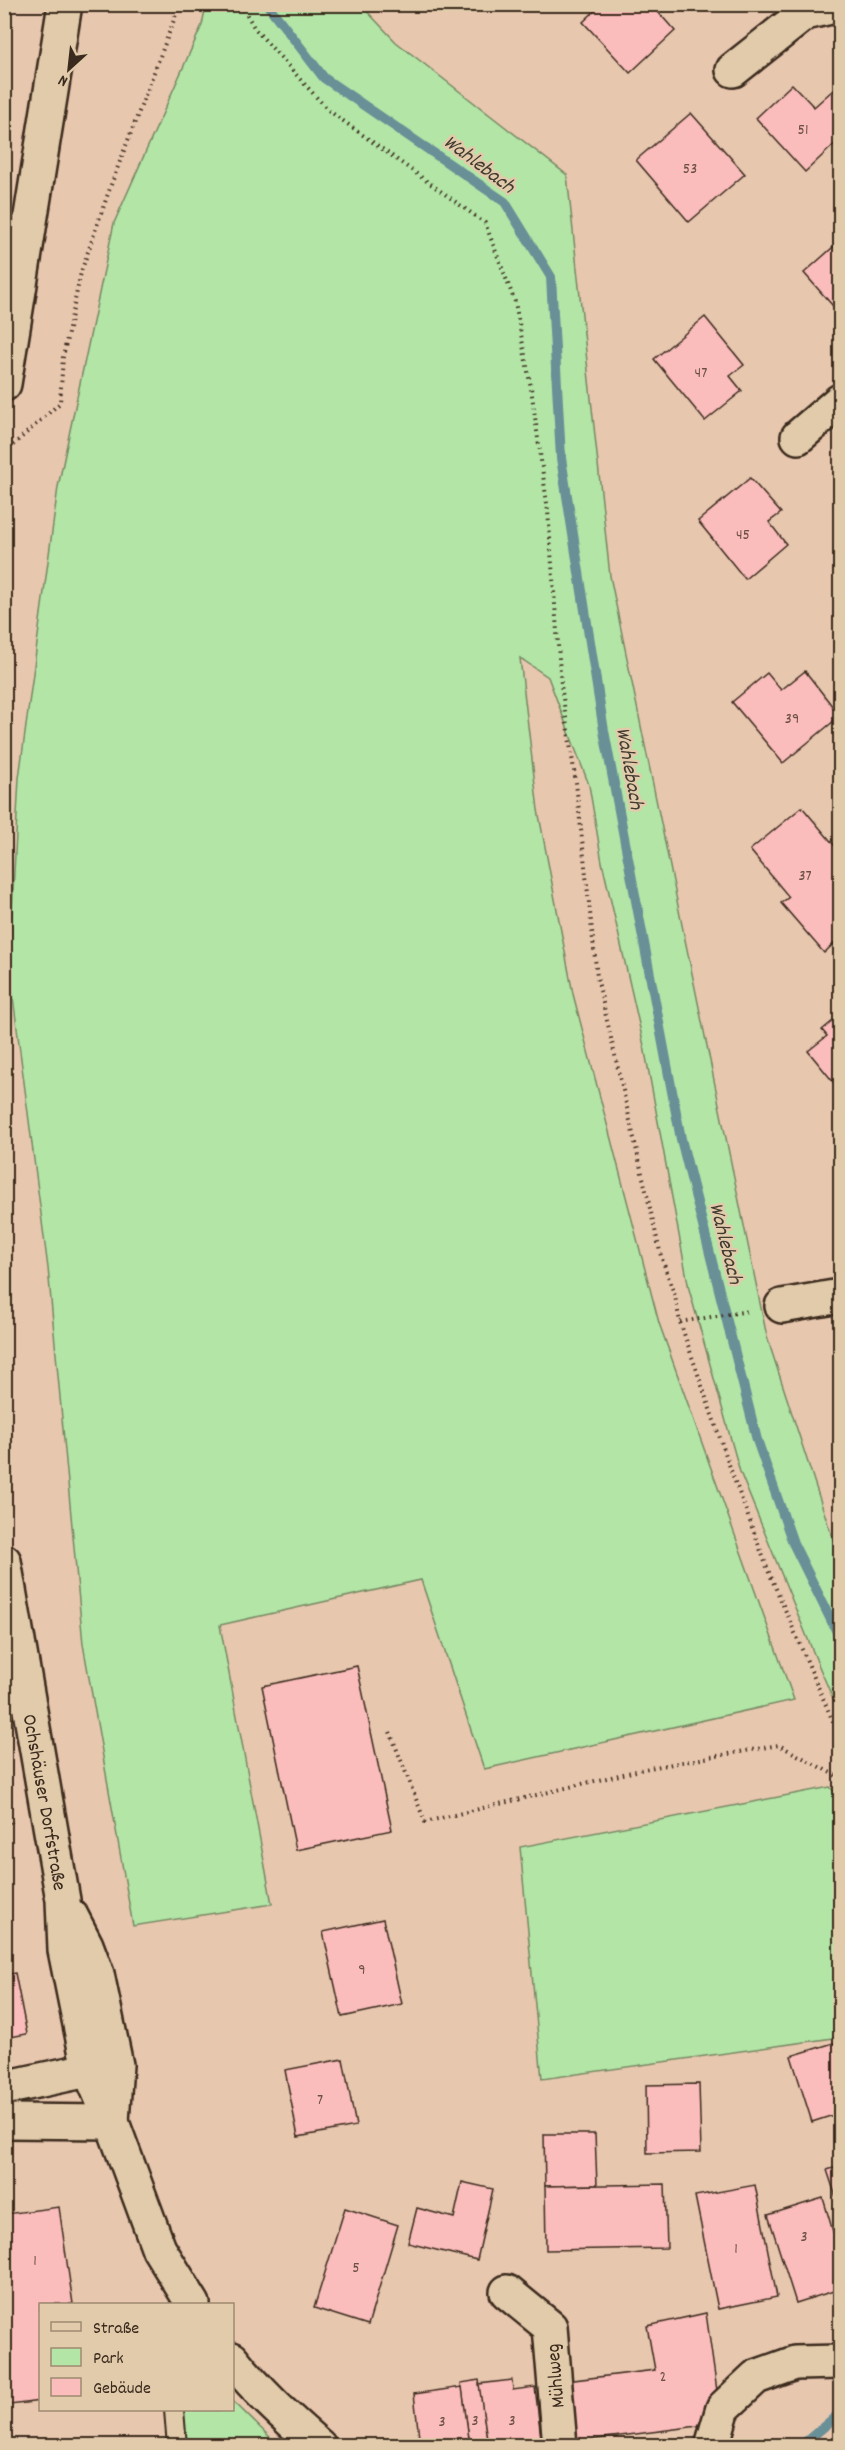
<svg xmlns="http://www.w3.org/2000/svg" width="845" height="2450" font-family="Dekko,sans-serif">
<rect width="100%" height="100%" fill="#e8c7af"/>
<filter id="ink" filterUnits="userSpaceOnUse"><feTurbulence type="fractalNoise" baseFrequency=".0167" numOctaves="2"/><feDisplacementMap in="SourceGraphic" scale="12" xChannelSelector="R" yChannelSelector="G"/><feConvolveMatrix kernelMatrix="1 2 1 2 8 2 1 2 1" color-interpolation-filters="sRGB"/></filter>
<g filter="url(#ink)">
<g fill="#b2e5a6" stroke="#768862" stroke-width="1.5">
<polygon points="206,5 361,5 396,42 567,175 610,576 767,1337 840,1561 840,1715 818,1664 740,1472 689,1289 644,1046 602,862 589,785 548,677 520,658 538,810 573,994 659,1323 794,1700 484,1769 421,1580 220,1625 272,1904 133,1926 83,1644 48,1268 9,966 19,778 58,487 114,223 202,25"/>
<polygon points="830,1787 840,1798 840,2037 542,2079 520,1847"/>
<polygon points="233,2401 278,2445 184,2445 181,2410 232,2410"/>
</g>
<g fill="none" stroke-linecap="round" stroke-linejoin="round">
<g stroke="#698f97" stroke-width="10">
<polyline points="267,4 324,78 505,202 551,277 561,458 604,731 681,1139 757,1440 793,1543 840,1638"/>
<polyline points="801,2446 840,2413"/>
</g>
</g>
<g fill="#fabdbb" stroke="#3b2a1e" stroke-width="1.5">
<polygon points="602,4 651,4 675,31 630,73 583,22"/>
<polygon points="792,84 814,107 833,90 840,99 840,139 805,172 756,118"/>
<polygon points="691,113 745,174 689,222 636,160"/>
<polygon points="840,241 840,314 804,273"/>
<polygon points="705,317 744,365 730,376 742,391 705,421 654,359"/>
<polygon points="750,478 781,513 769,522 786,544 745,579 698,521"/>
<polygon points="805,671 840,716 783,763 732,702 767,673 781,690"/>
<polygon points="802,807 840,852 840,938 824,953 781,903 789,897 750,850"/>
<polygon points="840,1015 840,1087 839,1089 808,1051 827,1036 822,1030"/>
<polygon points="357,1666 392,1830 296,1850 262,1686"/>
<polygon points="383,1919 402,2004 342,2017 323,1932"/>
<polygon points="4,1923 9,1940 4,1941"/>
<polygon points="15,1973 27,2034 4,2038 4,1975"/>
<polygon points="840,2041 840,2113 812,2122 791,2056"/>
<polygon points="343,2059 356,2126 298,2137 285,2070"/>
<polygon points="699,2084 701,2152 647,2153 646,2085"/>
<polygon points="544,2134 595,2134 597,2185 545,2186"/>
<polygon points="840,2166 840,2209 827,2170"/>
<polygon points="462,2182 493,2189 477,2260 408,2243 417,2208 454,2218"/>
<polygon points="665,2184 667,2248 546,2250 545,2186"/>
<polygon points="755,2185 777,2297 718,2309 695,2196"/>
<polygon points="823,2198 840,2255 840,2289 796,2303 768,2215"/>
<polygon points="4,2202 6,2214 59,2207 73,2304 40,2304 40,2401 10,2405 4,2366"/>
<polygon points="345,2208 398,2225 368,2325 314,2308"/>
<polygon points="706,2313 717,2391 698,2426 574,2442 566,2381 655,2370 647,2326"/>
<polygon points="479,2380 488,2446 470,2446 461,2383"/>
<polygon points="512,2380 513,2390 535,2387 542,2446 488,2446 479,2384"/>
<polygon points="462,2387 470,2446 420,2446 414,2394"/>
</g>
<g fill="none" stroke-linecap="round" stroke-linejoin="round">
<defs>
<polyline id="lane" points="174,2410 177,2446"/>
<g id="street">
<polyline points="733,70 805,13 840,5"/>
<polyline points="798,437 840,401"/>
<polyline points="782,1306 840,1296"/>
<polyline points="507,2292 550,2327 560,2446"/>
<polyline points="712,2446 723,2408 756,2377 795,2363 840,2362"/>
</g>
<g id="secondary">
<polyline points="4,384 65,4"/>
<polyline points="4,1561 63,1900 65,1950 89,2069 112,2122 159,2249 193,2304"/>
<polyline points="71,1916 86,1945 97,1974 116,2065 112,2121"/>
<polyline points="4,2088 111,2065"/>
<polyline points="4,2121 112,2122"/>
<path d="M232,2359C258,2392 288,2419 319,2446"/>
</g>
</defs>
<use href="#lane" stroke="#3b2a1e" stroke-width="22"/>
<use href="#street" stroke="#3b2a1e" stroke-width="38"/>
<use href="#secondary" stroke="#3b2a1e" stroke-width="38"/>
<g stroke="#3b2a1e" stroke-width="4" stroke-dasharray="1.5 4.5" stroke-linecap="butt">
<polyline points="241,4 255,29 328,110 485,223 515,302 531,388 548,511 561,685 576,783 597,977 661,1256 675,1296 680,1322 733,1476 768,1570 840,1738"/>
<polyline points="4,453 60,403 63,357 81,272 111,185 180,4"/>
<polyline points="680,1322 749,1311"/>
<polyline points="390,1732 425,1822 644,1769 779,1745 840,1778"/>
<polyline points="4,1799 11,1824"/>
</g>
<use href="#lane" stroke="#e1cbaa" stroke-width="18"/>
<use href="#street" stroke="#e1cbaa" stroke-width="33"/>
<use href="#secondary" stroke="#e1cbaa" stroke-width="33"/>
</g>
</g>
<g text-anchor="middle" stroke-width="5" stroke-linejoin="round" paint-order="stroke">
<g font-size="16" fill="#6b4f45">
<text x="803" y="134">51</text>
<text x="690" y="173">53</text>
<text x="701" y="377">47</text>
<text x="743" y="539">45</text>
<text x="792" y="723">39</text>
<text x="805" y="880">37</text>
<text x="362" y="1974">9</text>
<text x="320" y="2104">7</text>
<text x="804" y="2241">3</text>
<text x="736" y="2253">1</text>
<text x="35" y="2265">1</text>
<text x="356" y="2272">5</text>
<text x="663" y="2381">2</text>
<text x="475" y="2425">3</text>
<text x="512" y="2425">3</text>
<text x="442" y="2426">3</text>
</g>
<g font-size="20" fill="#3b2a1e" stroke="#e1cbaa">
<text transform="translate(46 1802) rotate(80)" y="7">Ochshäuser Dorfstraße</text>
<text transform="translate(554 2376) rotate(-95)" y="7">Mühlweg</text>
</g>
<g font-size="21" font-style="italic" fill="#433b32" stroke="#e1cbaa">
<text transform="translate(480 163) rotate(37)" y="7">Wahlebach</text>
<text transform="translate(631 768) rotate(80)" y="7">Wahlebach</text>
<text transform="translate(727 1243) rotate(76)" y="7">Wahlebach</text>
</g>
</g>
<rect width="845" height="2450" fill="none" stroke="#e1cbaa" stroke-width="24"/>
<rect x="12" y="12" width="821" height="2426" fill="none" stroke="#3b2a1e" stroke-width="2" filter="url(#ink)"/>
<rect x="39" y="2303" width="195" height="108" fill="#e1cbaa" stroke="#9f8b72" stroke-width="1.5"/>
<rect x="51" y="2322" width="30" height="9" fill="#e1cbaa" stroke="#9f8b72" stroke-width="1.5"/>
<text x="93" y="2333" font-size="18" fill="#3b2a1e">Straße</text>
<rect x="51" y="2348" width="30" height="18" fill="#b2e5a6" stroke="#9f8b72" stroke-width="1.5"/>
<text x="93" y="2363" font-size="18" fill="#3b2a1e">Park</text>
<rect x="51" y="2378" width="30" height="18" fill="#fabdbb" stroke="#9f8b72" stroke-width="1.5"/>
<text x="93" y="2393" font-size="18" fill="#3b2a1e">Gebäude</text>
<g transform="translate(69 69) rotate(207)" stroke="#e1cbaa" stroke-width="4.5" paint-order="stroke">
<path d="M0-4.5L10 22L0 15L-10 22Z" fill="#3b2a1e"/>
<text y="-9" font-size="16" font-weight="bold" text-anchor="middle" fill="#3b2a1e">N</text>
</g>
</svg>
